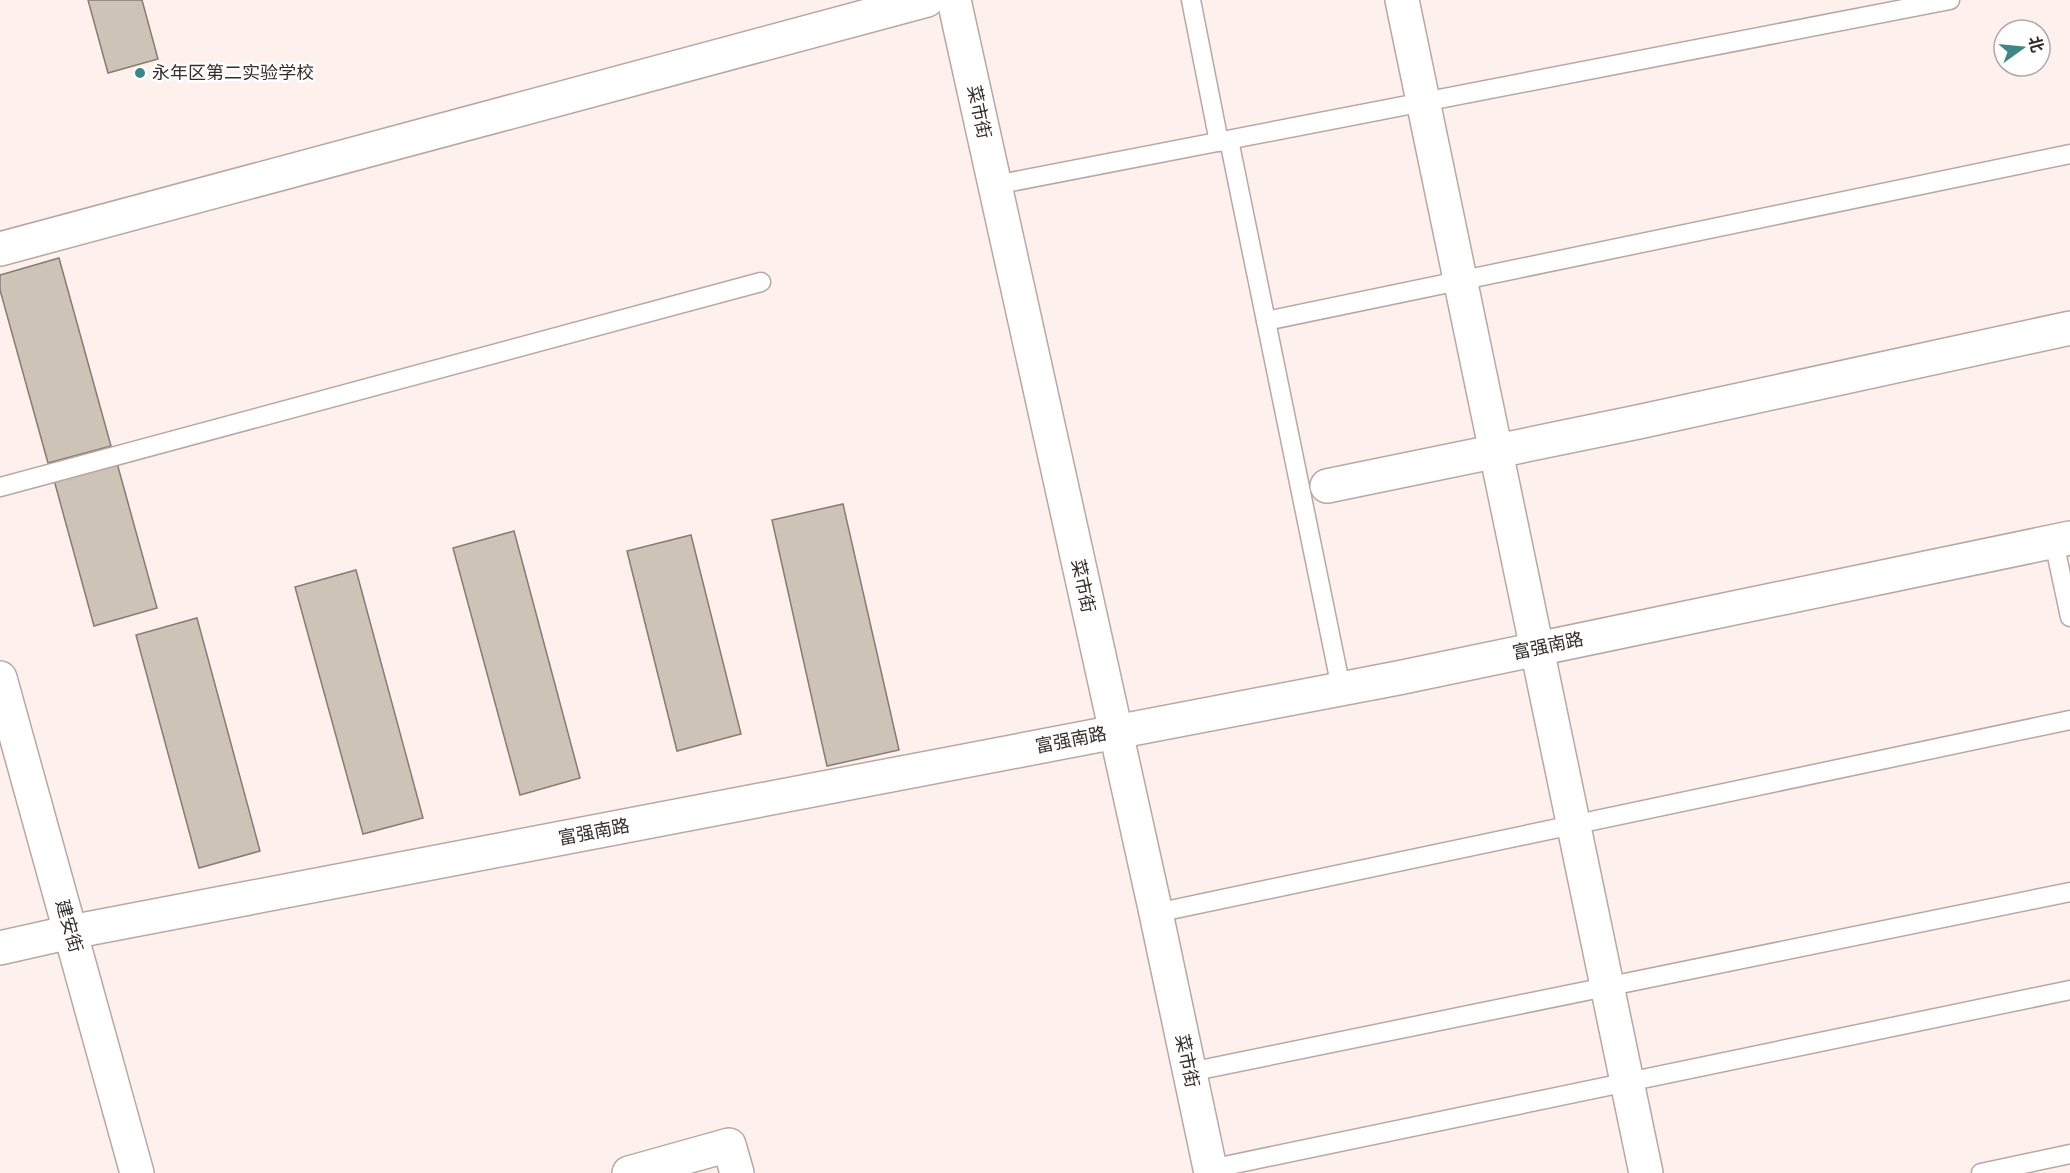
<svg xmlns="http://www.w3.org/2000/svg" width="2070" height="1173" font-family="'Times New Roman','Noto Sans SC',serif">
<rect width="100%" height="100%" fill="#fef0ec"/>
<g fill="#cec3b7" stroke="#867c71" stroke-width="1.5">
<polygon points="88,0 142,0 158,59 108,73"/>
<polygon points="59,258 111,446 48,463 0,290 0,275"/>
<polygon points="117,463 157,608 94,626 54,480"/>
<polygon points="843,504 899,750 827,766 772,520"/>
<polygon points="514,531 580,778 520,795 453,548"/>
<polygon points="691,535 741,734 677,751 627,551"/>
<polygon points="356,570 423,818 363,834 295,587"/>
<polygon points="197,618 260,851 199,868 136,635"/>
</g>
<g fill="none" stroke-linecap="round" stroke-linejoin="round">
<defs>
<g id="lane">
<polyline points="1191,0 1219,142"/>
<polyline points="1229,140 1341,688"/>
<polyline points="995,185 1950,0"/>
<polyline points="1266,321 2070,154"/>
<polyline points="0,487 761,282"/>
<polyline points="2054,542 2070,617"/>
<polyline points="1156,913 2070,720"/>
<polyline points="1190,1072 2070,892"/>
<polyline points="1210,1169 2070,990"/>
<polyline points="1981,1173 2070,1154"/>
</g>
<g id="street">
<polyline points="1402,0 1646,1173"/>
<polyline points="0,249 927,0"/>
<polyline points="1327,486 1638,422 2070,328"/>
<polyline points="0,948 71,932"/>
<polyline points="629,1173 729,1145 737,1173"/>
</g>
<g id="secondary">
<polyline points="954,0 1156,913 1211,1173"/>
<polyline points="0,678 137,1173"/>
<polyline points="71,932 1398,678 2070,538"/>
</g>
</defs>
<use href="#lane" stroke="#b8a8a3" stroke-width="21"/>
<use href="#street" stroke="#b8a8a3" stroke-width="36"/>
<use href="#secondary" stroke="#b8a8a3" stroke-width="36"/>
<use href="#lane" stroke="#fff" stroke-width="18"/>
<use href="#street" stroke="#fff" stroke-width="33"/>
<use href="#secondary" stroke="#fff" stroke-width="33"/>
</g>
<circle fill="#3e8788" stroke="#fff" stroke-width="2" cx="140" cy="73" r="6"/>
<g text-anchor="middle" stroke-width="5" stroke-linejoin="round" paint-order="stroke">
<g font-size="18" fill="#342d2b" stroke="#fff" text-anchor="start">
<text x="152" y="79">永年区第二实验学校</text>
</g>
<g font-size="18" fill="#342d2b" stroke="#fff">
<text transform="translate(979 112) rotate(78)" y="6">菜市街</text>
<text transform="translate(1083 586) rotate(78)" y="6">菜市街</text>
<text transform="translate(1548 646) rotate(-12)" y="6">富强南路</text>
<text transform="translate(1071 740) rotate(-11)" y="6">富强南路</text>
<text transform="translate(594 832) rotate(-11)" y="6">富强南路</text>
<text transform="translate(69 926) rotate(74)" y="6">建安街</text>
<text transform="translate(1187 1061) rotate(78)" y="6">菜市街</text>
</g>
</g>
<g transform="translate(2022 48) rotate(75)"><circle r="28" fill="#ffffff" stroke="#aeabaa" stroke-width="1.5"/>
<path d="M0-4.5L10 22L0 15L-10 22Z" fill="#3e8788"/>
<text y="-9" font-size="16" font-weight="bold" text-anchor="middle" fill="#342d2b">北</text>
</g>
</svg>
